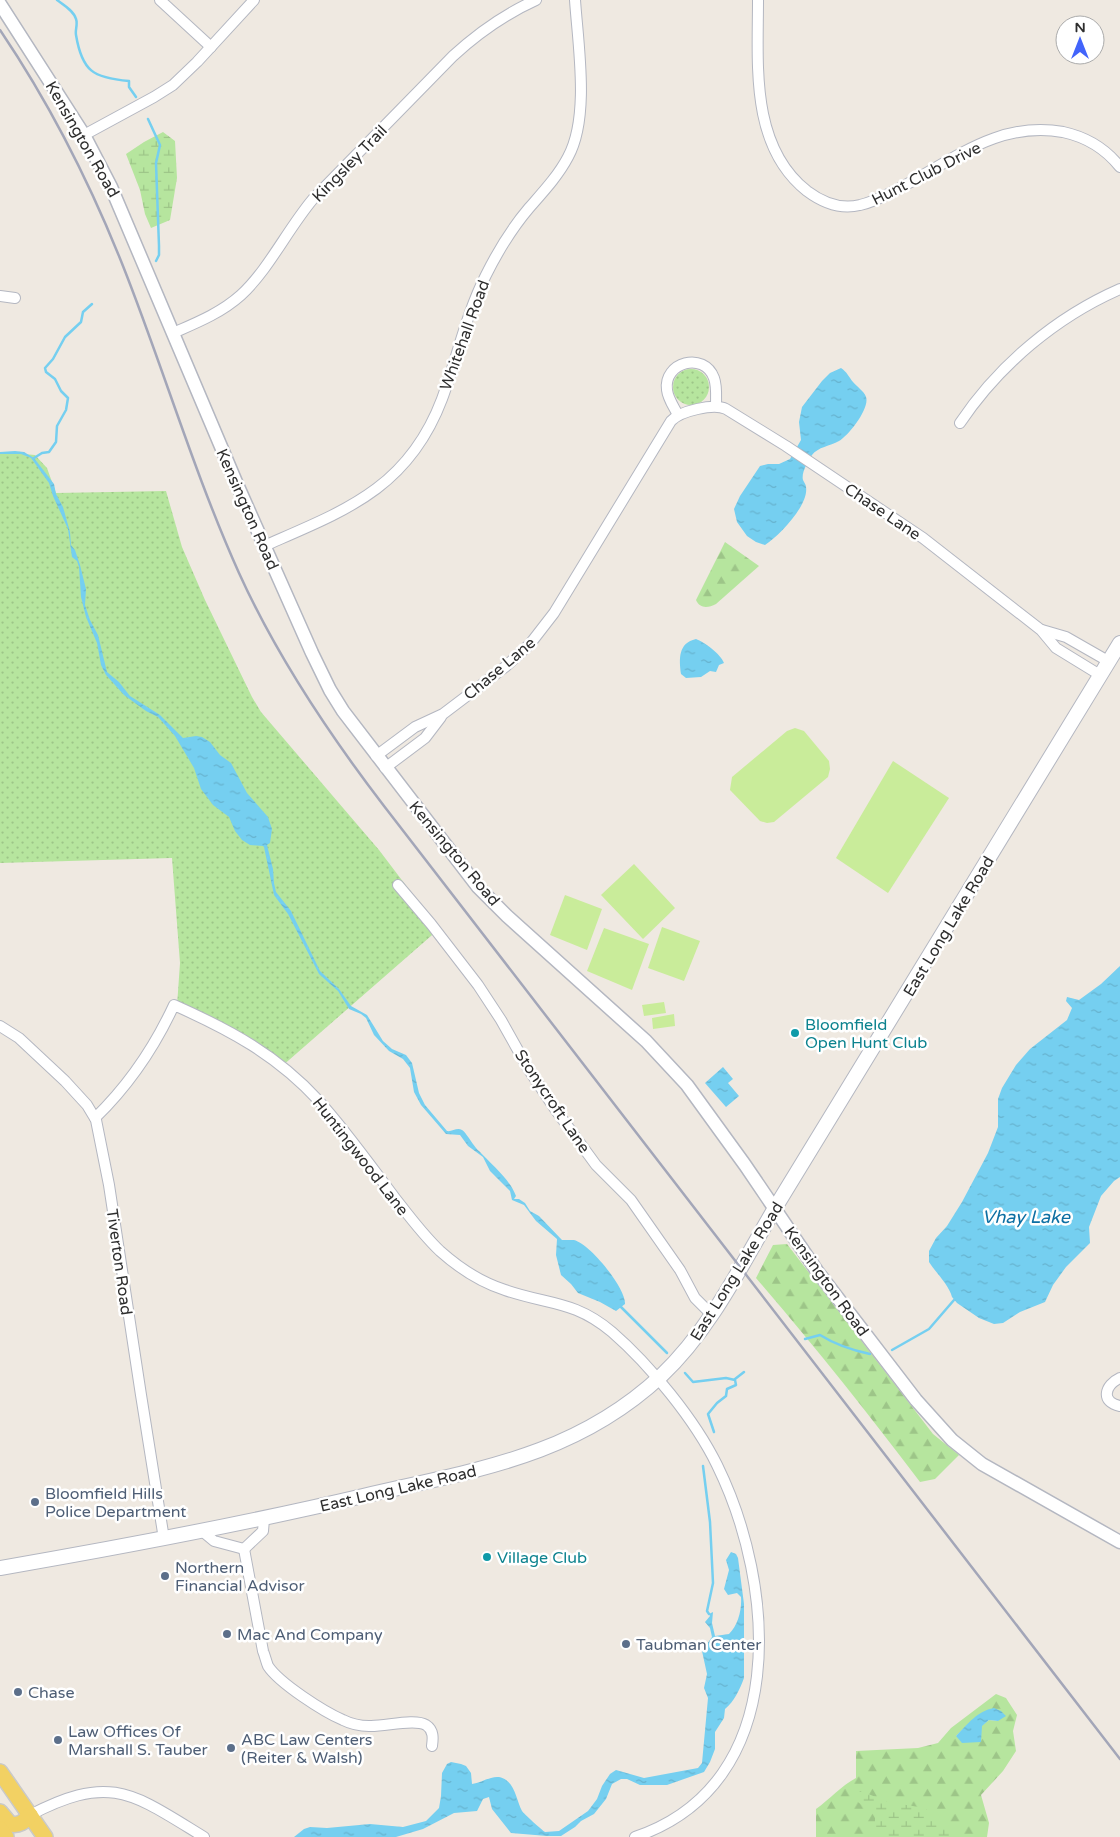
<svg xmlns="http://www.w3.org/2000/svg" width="1120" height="1837" font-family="'Varela Round',sans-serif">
<defs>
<pattern id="grass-dots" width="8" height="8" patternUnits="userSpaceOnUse" patternTransform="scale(1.25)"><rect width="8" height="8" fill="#b6e59e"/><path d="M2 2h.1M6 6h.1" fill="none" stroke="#9dc588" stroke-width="1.8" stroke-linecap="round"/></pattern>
<pattern id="forest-firs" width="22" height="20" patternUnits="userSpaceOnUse" patternTransform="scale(1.25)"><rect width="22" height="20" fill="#b6e59e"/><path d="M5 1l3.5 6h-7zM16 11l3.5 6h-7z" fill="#9dc588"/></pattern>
<pattern id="wetland-marsh" width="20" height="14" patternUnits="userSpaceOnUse" patternTransform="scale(1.25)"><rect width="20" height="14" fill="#b6e59e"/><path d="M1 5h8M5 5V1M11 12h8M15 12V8" fill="none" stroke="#9dc588"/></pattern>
<pattern id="water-ripples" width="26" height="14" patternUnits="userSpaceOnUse" patternTransform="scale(1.25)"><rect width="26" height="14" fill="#75cff0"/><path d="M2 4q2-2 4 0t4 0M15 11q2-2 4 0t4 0" fill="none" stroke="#66b2ce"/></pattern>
</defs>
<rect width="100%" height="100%" fill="#efe9e1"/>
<g fill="url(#grass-dots)">
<circle cx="691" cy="387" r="18"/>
<polygon points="0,452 35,455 47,468 56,493 166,491 182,547 205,600 252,697 261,712 379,850 439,929 281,1067 177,1006 180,963 172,858 0,863"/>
</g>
<g fill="url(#forest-firs)" fill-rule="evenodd">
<path d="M725,542L759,566L716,604C708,608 700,609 696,600Z"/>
<path d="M787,1244L933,1434L959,1455L935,1479L920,1482C867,1412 813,1344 756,1278L773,1245Z"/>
<path d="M996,1694L1006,1698L1017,1715L1013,1731L1016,1751L1003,1771L981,1795L989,1823L987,1837H816V1809C830,1799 841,1786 856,1778V1751L918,1748L938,1743L951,1728ZM1001,1711L998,1721L989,1720L981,1726V1741L956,1736L967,1725Z"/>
</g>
<g fill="url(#wetland-marsh)">
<polygon points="163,132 175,141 177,178 170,220 151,228 145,214 140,190 126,154 144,142"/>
<polygon points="861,1791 888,1802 925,1808 953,1831 954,1837 875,1837 875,1814 855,1800 857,1793"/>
</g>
<g fill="#c9ec9a">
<polygon points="795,728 804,731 829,761 830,769 828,777 774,822 767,823 760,821 730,790 732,777 787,731"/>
<polygon points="893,761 949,798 888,893 836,858"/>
<polygon points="634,864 675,908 643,939 601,895"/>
<polygon points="565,895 602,909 587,950 550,935"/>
<polygon points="662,927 700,941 684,981 648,968"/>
<polygon points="604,928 649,944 632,990 587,971"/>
<polygon points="664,1002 666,1013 644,1016 642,1005"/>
<polygon points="674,1014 675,1026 653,1029 652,1018"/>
</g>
<g fill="url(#water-ripples)">
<path d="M841,368C847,372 849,377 853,382C857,387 864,391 866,397C870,408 849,435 839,441C830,446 818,447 812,455C808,461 801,473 803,480C804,482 806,485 806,487C809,505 779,536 765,545L756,542L747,536L737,522L734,509L740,496L760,466L768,464H779L790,459L801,440L799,422L802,407L822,381L830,373Z"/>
<path d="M15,451L24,452L34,458L54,484L56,494L63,507L70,532L71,545L75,550L80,565L86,589L85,605L90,620L98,635L107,672L119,682L130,696L160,715L183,738L196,736L202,737L210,742L220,755L231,763L247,793L268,817L272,829L270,843L267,845L273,869L274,883L276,892L291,911L320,971L339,989L351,1006L367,1015L383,1041L392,1049L406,1055L412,1063L419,1093L425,1105L447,1131C452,1132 457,1127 462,1130C466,1132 474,1147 479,1151C492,1165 509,1178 516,1196L514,1199H519L525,1203L530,1211L539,1216L562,1240C566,1240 571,1240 574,1240C590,1244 626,1288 625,1304L616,1311L600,1302L578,1293L571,1284L561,1275L556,1255L557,1239L536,1221L524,1205L512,1200L510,1191L490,1171L483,1157L468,1146L460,1135L446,1134L421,1105L414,1092L410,1068L403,1059L389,1051L374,1035L366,1018L361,1014L349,1009L338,991L319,974L288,914L274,895L264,847L263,846L250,845L242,840L235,831L229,817L213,805L201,789L194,768L175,736L158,717L146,711L124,695L106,675L101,665L97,643L86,617L81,597L79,567L77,561L72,557L68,529L53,496L49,483L31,458L21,454H0V452Z"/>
<path d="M696,639C704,642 721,654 724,663L719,665L716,672L710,671L701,677L686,678L681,674C679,659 678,643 696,639Z"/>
<path d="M1120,966V1177L1114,1181L1101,1196L1089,1227L1090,1243L1066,1267L1053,1285L1045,1302L1020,1312L1003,1323L994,1324L979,1318L957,1303L952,1297C949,1285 936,1273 929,1262V1251L936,1238L947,1226L962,1202L988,1153L998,1127V1099L1002,1088L1016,1065L1030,1049L1067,1020L1072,1008L1066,1001L1067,997L1079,1000L1101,984Z"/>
<polygon points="723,1067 733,1079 728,1083 739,1096 726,1107 705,1083"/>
<path d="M731,1552L736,1554L738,1558L744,1604V1678C740,1689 734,1702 725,1709L724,1718L715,1732V1749L710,1762L704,1772L667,1785H640L627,1779H621L612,1784L606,1799L594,1814L581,1821L575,1827L561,1836H547L511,1833L492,1809L489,1797L483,1799L477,1811L454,1813L423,1829L396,1837H294L304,1829L310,1827L327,1828L370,1824L403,1827L426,1821L439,1808L441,1796L442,1773L447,1764L451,1762L461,1764L466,1766L471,1773L472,1784C481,1783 490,1776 499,1777C515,1780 516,1800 522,1811C523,1813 543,1831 545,1832L559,1831L588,1811L597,1799L602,1786L610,1774L616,1770L644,1778L698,1768L702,1763L708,1698L704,1688L707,1674L702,1651L712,1637L710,1628L705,1622L710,1616L709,1614L713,1612L712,1623L715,1636L729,1634C738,1625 742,1610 741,1597L737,1593L728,1595L724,1589L729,1570L726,1560Z"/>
<path d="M994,1708L1001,1711L1006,1716L998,1721L989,1720L982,1726L981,1742L962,1743L956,1736C968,1724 977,1711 994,1708Z"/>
</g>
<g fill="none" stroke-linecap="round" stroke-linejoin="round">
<g stroke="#75cff0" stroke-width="2.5">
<path d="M57,0C64,5 74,11 76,19C78,24 75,30 76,35C82,71 93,78 129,81V87L136,97"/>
<polyline points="148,119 160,145 156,163 159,246 159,255 156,261"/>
<polyline points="34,458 42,453 49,452 56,442 57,426 66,410 68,398 61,391 55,379 46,372 45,368 53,359 65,337 81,322 83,312 92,304"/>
<polyline points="621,1307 667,1353"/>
<path d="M805,1339L820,1335C836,1345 851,1350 870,1354"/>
<polyline points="892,1350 929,1329 954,1300"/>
<polyline points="685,1373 693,1382 726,1378 735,1380 736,1385 727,1389 726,1396 717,1403 708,1414 714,1432"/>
<polyline points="735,1379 744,1372"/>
<polyline points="703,1466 710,1522 713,1583 707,1611 709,1614"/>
</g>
<defs>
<g id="minor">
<polyline points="160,0 211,47"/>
<path d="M758,0C758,65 750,146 807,191C823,203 840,210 860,205C874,202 886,195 898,189C952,161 999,120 1063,132C1086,137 1105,148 1120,167"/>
<polyline points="84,135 154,97 173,85 197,62 254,0"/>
<polyline points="0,296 15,298"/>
<path d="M173,333C196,323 221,313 241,295C269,269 287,230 313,199L453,56C478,33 505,14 536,0"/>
<path d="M678,415C674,407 668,399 667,390C663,362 704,351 714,378C717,386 716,396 716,405"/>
<path d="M960,423C999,365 1056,317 1120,289"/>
<path d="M264,546C344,511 408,489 442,399C457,358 466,314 486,275C498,251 512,228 529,208C543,192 558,176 568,157C590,117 578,45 575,0"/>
<polyline points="1042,630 1066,637 1108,661"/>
<path d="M376,756L415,727L443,714L505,667L530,644L554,613L671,421C680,411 714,403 726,409L786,446L923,538L1041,630L1056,648L1100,675"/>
<polyline points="385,768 425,738 441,717"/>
<polyline points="398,885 431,924 478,985 501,1020 529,1070 555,1109 596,1165 631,1200 680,1270 695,1298 711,1314"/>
<polyline points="0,1026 19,1038 65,1081 87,1105 96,1120 109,1185 141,1395 164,1539"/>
<path d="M95,1118C128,1086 155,1046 174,1005C230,1030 277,1055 319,1101C346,1131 370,1165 395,1198C409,1216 423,1235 440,1251C459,1268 480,1282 505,1290C548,1305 574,1300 612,1332C650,1365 695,1420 717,1465C776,1585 792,1784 635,1837"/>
<path d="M1120,1378C1105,1385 1100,1402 1120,1406"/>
<polyline points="202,1531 214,1541 244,1549"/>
<path d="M244,1549L263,1651C265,1656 266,1661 268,1666C279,1683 324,1712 343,1720C351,1724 360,1726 369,1726C384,1727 414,1718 426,1725C434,1730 433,1739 432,1746"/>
<polyline points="244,1549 263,1531 264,1519"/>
<path d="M30,1815C111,1773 132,1793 204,1837"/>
</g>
<polyline id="tertiary" points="0,4 84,135 111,187 236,482 312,653 330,690 343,711 478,887 507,916 646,1041 687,1085 745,1165 817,1271 916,1400 952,1440 982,1464 1120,1542"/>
<path id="secondary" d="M0,1568C122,1547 243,1524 363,1496C474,1470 574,1457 661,1376C710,1330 741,1266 775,1208L1120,643"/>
<g id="primary">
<polyline points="0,1772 45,1837"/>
<path d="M0,1812L10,1824C19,1826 24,1822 30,1815"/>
<polyline points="0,1829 6,1837"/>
</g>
</defs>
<use href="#minor" stroke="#b4b7c1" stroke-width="12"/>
<use href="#tertiary" stroke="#b4b7c1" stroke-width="15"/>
<use href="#secondary" stroke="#b4b7c1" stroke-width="16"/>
<use href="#primary" stroke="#c9c9c9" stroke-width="18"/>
<use href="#minor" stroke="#fff" stroke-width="10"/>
<use href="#tertiary" stroke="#fff" stroke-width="12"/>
<use href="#secondary" stroke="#fff" stroke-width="14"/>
<use href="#primary" stroke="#f2d163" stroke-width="15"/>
<path stroke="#a3a6b8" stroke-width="2.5" d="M0,30C50,104 90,183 123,266C163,367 194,473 239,573C277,657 328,733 384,806L1120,1759"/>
</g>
<g fill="#0f9aa8" stroke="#fff" stroke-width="2">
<circle cx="795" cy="1033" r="5"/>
<circle cx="487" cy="1557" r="5"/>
</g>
<g fill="#5c6f8a" stroke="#fff" stroke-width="2">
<circle cx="35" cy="1502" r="5"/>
<circle cx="165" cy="1576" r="5"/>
<circle cx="227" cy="1634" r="5"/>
<circle cx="626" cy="1644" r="5"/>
<circle cx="18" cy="1692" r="5"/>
<circle cx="58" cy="1740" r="5"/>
<circle cx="231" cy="1748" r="5"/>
</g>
<g text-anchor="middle" stroke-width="5" stroke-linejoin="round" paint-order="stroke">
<g font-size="16" fill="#2e2e2e" stroke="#fff">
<text transform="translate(83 139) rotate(60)" y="6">Kensington Road</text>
<text transform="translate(349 163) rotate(-46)" y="6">Kingsley Trail</text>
<text transform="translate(926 173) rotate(-27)" y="6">Hunt Club Drive</text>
<text transform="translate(464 335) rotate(-70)" y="6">Whitehall Road</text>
<text transform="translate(248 509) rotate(66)" y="6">Kensington Road</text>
<text transform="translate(883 511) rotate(34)" y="6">Chase Lane</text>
<text transform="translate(499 668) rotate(-40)" y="6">Chase Lane</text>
<text transform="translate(455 853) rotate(50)" y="6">Kensington Road</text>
<text transform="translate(948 926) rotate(-59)" y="6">East Long Lake Road</text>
<text transform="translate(553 1101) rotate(56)" y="6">Stonycroft Lane</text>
<text transform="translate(361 1156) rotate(52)" y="6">Huntingwood Lane</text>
<text transform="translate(120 1262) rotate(82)" y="6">Tiverton Road</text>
<text transform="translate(736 1271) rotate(-58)" y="6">East Long Lake Road</text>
<text transform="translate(827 1281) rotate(54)" y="6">Kensington Road</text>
<text transform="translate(398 1488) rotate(-13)" y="6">East Long Lake Road</text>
</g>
<g font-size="16" fill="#0d838f" stroke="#fff" text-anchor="start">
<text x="805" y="1030">Bloomfield<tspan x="805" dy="18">Open Hunt Club</tspan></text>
<text x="497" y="1563">Village Club</text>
</g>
<g font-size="16" fill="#4e5e75" stroke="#fff" text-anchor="start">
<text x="45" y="1499">Bloomfield Hills<tspan x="45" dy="18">Police Department</tspan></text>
<text x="175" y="1573">Northern<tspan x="175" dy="18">Financial Advisor</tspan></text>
<text x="237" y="1640">Mac And Company</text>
<text x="636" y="1650">Taubman Center</text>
<text x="28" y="1698">Chase</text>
<text x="68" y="1737">Law Offices Of<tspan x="68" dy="18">Marshall S. Tauber</tspan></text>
<text x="241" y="1745">ABC Law Centers<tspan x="241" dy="18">(Reiter &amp; Walsh)</tspan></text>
</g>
<g font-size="18" font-style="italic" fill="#0d6fa3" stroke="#fff">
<text x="1026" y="1223">Vhay Lake</text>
</g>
</g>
<g transform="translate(1080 40)"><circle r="24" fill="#ffffff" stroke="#ababab"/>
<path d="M0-4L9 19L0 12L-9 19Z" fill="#4264fb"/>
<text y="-8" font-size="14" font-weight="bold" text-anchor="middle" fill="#2e2e2e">N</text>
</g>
</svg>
